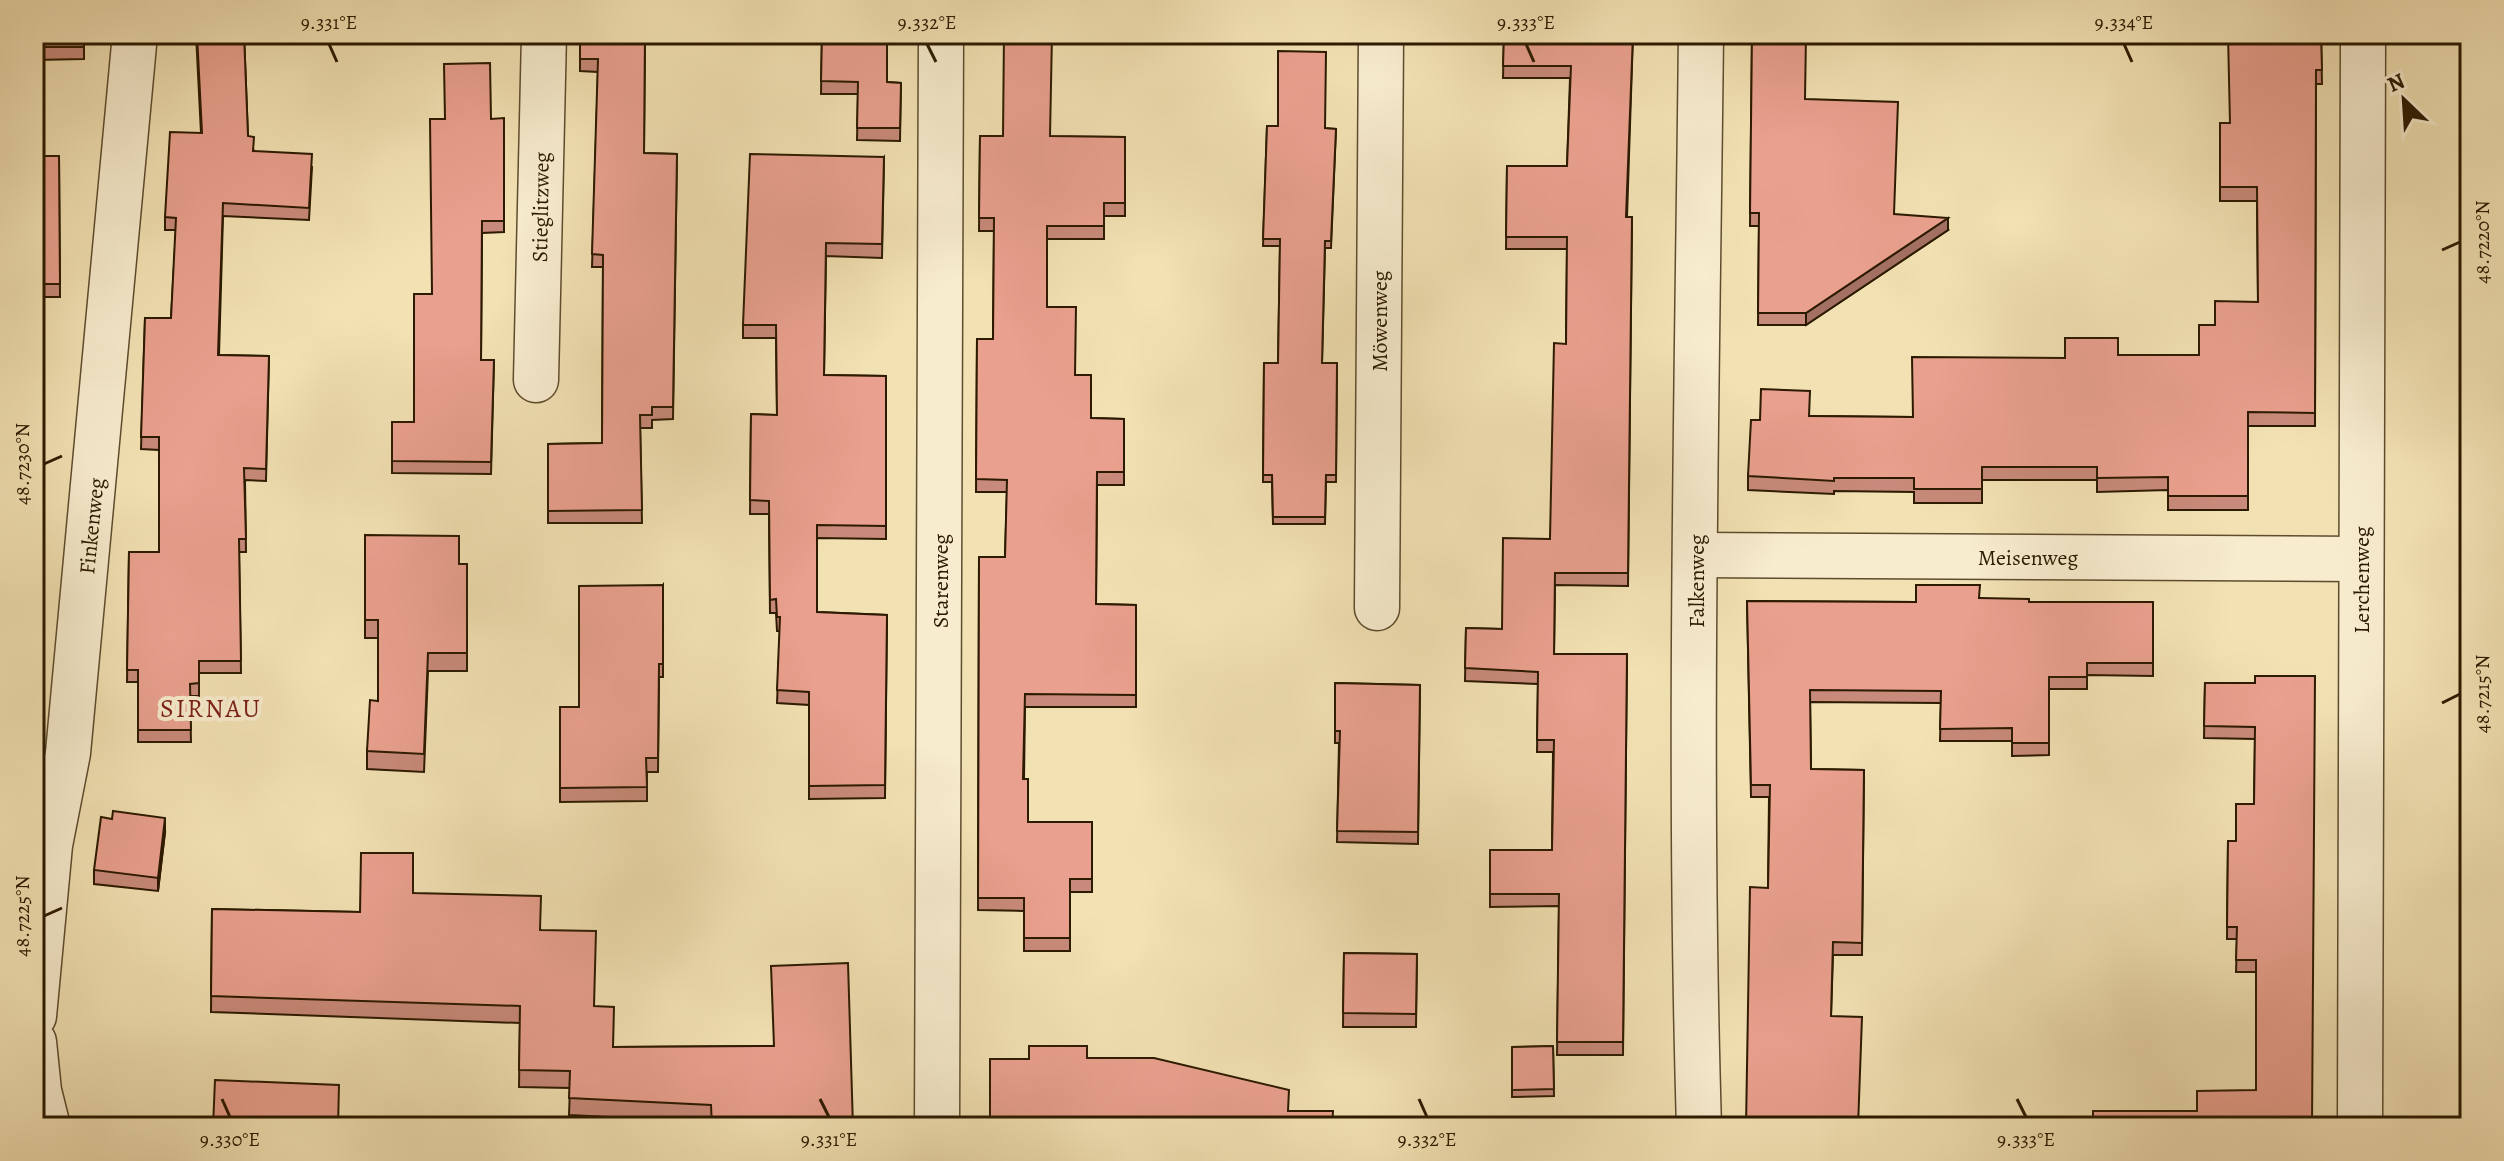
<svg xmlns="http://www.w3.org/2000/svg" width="2504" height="1161" font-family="Alegreya,serif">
<rect width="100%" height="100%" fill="#f2e1b3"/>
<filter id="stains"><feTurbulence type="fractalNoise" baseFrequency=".0025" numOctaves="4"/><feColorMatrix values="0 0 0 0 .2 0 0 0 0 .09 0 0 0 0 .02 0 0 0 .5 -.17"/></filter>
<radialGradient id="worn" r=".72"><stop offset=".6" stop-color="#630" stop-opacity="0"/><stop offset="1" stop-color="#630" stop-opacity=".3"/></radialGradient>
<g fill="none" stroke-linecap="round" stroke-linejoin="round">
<defs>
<g id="minor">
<polyline points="536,380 544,34"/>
<polyline points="1696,555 2360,559"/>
<polyline points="1377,608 1381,34"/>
<polyline points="34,1016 50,845 68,753 135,34"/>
<polyline points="34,1042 39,1091 48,1127"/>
<polyline points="937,1127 941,34"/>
<path d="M1699,1127C1688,763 1697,398 1701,34"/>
<polyline points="2360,1127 2363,34"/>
</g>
</defs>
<use href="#minor" stroke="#5e4c2e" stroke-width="47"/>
<use href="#minor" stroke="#f7ecce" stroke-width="44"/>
</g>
<g fill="#c88a7a" stroke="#2c1a01" stroke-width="2">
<polygon points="34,34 84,34 84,59 34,60 36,153 34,153"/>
<polygon points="196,34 244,34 248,136 254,151 312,167 309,220 223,216 219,355 269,356 266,481 245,480 246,552 239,552 241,673 199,673 199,696 190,696 191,742 138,742 138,682 127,682 129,552 159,552 159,450 141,449 145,318 171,318 176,230 165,230 165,217 201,133"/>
<polygon points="580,34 645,34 644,153 677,154 673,419 652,420 652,428 640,428 642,523 548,523 548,444 602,443 603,267 592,267 598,72 580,71"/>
<polygon points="822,34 887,82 901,83 900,141 857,140 858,94 821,94"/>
<polygon points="1504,34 1633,34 1627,217 1632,217 1628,586 1555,585 1554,654 1627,654 1623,1055 1557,1055 1559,906 1490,907 1490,850 1552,850 1553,752 1537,752 1538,684 1465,681 1466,628 1502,629 1550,539 1566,344 1567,249 1506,249 1507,166 1567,166 1570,78 1503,78"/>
<polygon points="1752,34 1805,99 1894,214 1948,230 1806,325 1758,325 1759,226 1750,226"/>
<polygon points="2321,34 2322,84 2316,84 2315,426 2248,426 2248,510 2168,510 2168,490 2097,492 2097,480 1982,480 1982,503 1914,503 1914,492 1834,491 1834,494 1748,490 1748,476 1760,420 1810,416 1913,417 2065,358 2118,355 2199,355 2215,325 2258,302 2257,201 2220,201 2220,123 2230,123"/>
<polygon points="491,119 504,221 504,232 482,233 481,360 494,360 491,474 392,473 392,422 414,422 432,294"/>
<polygon points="1267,126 1336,129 1331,248 1325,248 1322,363 1337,363 1336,482 1326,482 1325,524 1273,524 1272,482 1263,482 1264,363 1278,363 1280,246 1263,246"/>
<polygon points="980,136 1125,137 1125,216 1104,216 1104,239 1047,239 1047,307 1075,375 1091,418 1124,419 1124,485 1097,485 1096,604 1136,605 1136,707 1025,707 1024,779 1028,822 1092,822 1092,892 1070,892 1070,951 1024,951 1024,911 978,910 979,557 1005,557 1007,492 976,492 977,339 993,339 994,231 979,231"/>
<polygon points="34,156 59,156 60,297 34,297"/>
<polygon points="884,157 882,258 826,256 824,375 886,376 886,539 817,538 817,612 887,615 885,798 809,799 809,705 777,703 780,631 777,631 776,613 770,613 769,514 750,514 751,414 777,415 776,338 743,338 743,325"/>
<polygon points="365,535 459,564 467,564 467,671 428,671 424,772 367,769 367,751 378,701 378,638 365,638"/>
<polygon points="663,585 663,677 659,677 658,772 647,772 647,801 560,802 560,707 579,707"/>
<polygon points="1980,598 2029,602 2153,602 2153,676 2087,675 2087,689 2049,689 2049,755 2012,756 2012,741 1940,741 1941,703 1810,702 1811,769 1864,770 1862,955 1833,955 1831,1016 1858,1127 1768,888 1769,797 1751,797 1747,601 1916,602"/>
<polygon points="1335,683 1420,685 1418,844 1337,842 1339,743 1335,743"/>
<polygon points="2205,683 2255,683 2312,1127 2197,1111 2256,1090 2256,972 2236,972 2237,939 2227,939 2228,841 2236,841 2254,804 2255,739 2204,738"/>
<polygon points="165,832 158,891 94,884 94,870"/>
<polygon points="413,893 541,930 594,1006 613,1047 773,1046 848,963 711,1122 569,1115 570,1088 519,1087 520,1023 211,1012 212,909 360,912"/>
<polygon points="1344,953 1417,954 1416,1027 1343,1027"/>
<polygon points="1553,1046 1554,1096 1512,1097 1512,1047"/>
<polygon points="1087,1058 1289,1111 1333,1127 990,1127"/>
</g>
<g fill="#a37063" stroke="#2c1a01" stroke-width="2">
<polygon points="1948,218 1948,230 1806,325 1806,313"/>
<polygon points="165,818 165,832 158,891 158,878"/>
</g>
<g fill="#e9a08e" stroke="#2c1a01" stroke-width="2">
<rect x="34" y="34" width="50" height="13"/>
<polygon points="197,34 244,34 248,136 254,137 253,151 312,154 309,208 223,203 218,355 269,356 266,469 244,468 246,539 239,539 241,661 199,661 199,683 190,684 191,730 138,730 138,670 127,670 129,552 159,552 159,437 141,437 145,318 171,318 176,218 165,217 170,132 202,133"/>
<polygon points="580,34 645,34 644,153 677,154 673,407 652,407 652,415 640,415 642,510 548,511 548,444 602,443 603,255 592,254 598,59 580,59"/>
<polygon points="822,34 887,34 887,82 901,83 900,128 857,128 858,82 821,81"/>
<polygon points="1004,34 1052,34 1050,136 1125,137 1125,203 1104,203 1104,226 1047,226 1047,307 1076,307 1075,375 1091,375 1091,418 1124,419 1124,472 1097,472 1096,604 1136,605 1136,695 1025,694 1023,779 1028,779 1028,822 1092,822 1092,879 1070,879 1070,938 1024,938 1024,898 978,898 979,557 1005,557 1007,480 976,479 977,339 993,339 994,218 979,218 980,136 1003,136"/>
<polygon points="1504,34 1633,34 1626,217 1632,217 1628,573 1555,573 1554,654 1627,654 1623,1042 1557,1042 1559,894 1490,894 1490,850 1552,850 1554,740 1537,740 1538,672 1465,668 1466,628 1502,629 1503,538 1550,539 1554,343 1566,344 1567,237 1506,237 1507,166 1567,166 1571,66 1503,66"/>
<polygon points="1752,34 1806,34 1805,99 1898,102 1894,214 1948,218 1806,313 1758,313 1759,213 1750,213"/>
<polygon points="2228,34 2321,34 2322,70 2316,70 2315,413 2248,412 2248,496 2168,496 2168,477 2097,478 2097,467 1982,467 1982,489 1914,489 1914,478 1834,478 1834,481 1748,476 1751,420 1760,420 1761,389 1810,391 1809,416 1913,417 1912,357 2065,358 2065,338 2118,338 2118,355 2199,355 2199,325 2215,325 2215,301 2258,302 2257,187 2220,187 2220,123 2230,123"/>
<polygon points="34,48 36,141 34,141"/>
<polygon points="1278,51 1326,52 1325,128 1336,129 1331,241 1325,241 1322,363 1337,363 1336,475 1326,475 1325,517 1273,517 1272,475 1263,475 1264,363 1278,363 1280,239 1263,239 1267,126 1278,126"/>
<polygon points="490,63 491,119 504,118 504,221 482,221 481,360 494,360 491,462 392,461 392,422 414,422 414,294 432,294 430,119 445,119 444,64"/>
<polygon points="750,154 884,157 882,244 826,243 824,375 886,376 886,526 817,525 817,612 887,615 885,785 809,786 809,692 777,690 780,617 777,617 776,599 770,600 769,501 750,500 751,414 777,415 776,325 743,325"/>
<polygon points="34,156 59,156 60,284 34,284"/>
<polygon points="365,535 459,536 459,564 467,564 467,653 428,653 424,754 367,751 370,700 378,701 378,620 365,620"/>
<polygon points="663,585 663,664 659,664 658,758 646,758 647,787 560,788 560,707 579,707 579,586"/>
<polygon points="1916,585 1980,585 1979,598 2029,599 2029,602 2153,602 2153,663 2087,663 2087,677 2049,677 2049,743 2012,743 2012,728 1940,729 1941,691 1810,690 1811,769 1864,770 1862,943 1833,942 1831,1016 1862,1017 1858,1127 1746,1127 1750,887 1768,888 1770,785 1751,785 1747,601 1916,602"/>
<polygon points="2255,676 2315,676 2312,1127 2093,1127 2093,1111 2197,1111 2197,1091 2256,1090 2256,960 2236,960 2237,927 2227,927 2228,841 2236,841 2236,804 2254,804 2255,727 2204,726 2205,683 2255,683"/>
<polygon points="1335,683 1420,685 1418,832 1337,831 1340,731 1335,731"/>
<polygon points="113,811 165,818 158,878 94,870 101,817 112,819"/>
<polygon points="361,853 413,853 413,893 541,896 540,930 596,931 594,1006 614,1007 613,1047 774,1046 771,966 848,963 853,1127 712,1127 711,1105 569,1098 570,1071 519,1070 520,1006 211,996 212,909 360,912"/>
<polygon points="1344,953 1417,954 1416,1014 1343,1013"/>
<polygon points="1029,1046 1087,1046 1087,1058 1154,1058 1289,1090 1288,1111 1333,1111 1332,1127 1117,1127 1033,1124 1033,1127 990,1127 990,1059 1029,1059"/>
<polygon points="1553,1046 1554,1089 1512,1090 1512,1047"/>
<polygon points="215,1080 339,1085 338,1127 213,1127"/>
</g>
<path fill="none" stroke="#2c1a01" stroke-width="3" d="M329,44L337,62M927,44L936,62M1526,44L1534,62M2124,44L2132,62M2442,250L2460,242M44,464L62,456M2442,703L2460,694M44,916L62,908M222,1099L230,1117M820,1099L829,1117M1419,1099L1427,1117M2017,1099L2026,1117"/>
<g text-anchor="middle" stroke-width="8" stroke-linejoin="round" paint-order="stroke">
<g font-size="22" fill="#2c1a01" stroke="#f7ecce">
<text transform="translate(540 207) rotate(-89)" y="8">Stieglitzweg</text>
<text transform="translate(1379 321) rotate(-90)" y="8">Möwenweg</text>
<text transform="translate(91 526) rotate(-84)" y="8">Finkenweg</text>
<text x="2028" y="565">Meisenweg</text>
<text transform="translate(2361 580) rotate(-90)" y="8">Lerchenweg</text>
<text transform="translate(940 581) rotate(-90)" y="8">Starenweg</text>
<text transform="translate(1696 581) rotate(-90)" y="8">Falkenweg</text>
</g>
<g font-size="26" letter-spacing="2" fill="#7a1f14" stroke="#f7ecce">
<text x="211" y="717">SIRNAU</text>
</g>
</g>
<rect width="2504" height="1161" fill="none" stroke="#f2e1b3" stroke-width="88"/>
<g transform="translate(2404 100) rotate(335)" stroke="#f7ecce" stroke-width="6" paint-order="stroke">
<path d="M0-6L14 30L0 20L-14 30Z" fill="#2c1a01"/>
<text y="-12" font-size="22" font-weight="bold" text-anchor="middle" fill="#2c1a01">N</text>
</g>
<rect x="44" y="44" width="2416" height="1073" fill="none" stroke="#2c1a01" stroke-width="3"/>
<g font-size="20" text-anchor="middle" fill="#2c1a01">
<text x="329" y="29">9.331°E</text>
<text x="927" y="29">9.332°E</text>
<text x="1526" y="29">9.333°E</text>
<text x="2124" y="29">9.334°E</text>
<text transform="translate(2482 242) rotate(-90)" y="7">48.7220°N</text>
<text transform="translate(22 464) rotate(-90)" y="7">48.7230°N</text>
<text transform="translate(2482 694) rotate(-90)" y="7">48.7215°N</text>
<text transform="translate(22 916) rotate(-90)" y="7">48.7225°N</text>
<text x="230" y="1146">9.330°E</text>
<text x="829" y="1146">9.331°E</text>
<text x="1427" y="1146">9.332°E</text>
<text x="2026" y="1146">9.333°E</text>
</g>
<rect width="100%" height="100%" filter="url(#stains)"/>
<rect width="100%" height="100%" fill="url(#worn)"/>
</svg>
